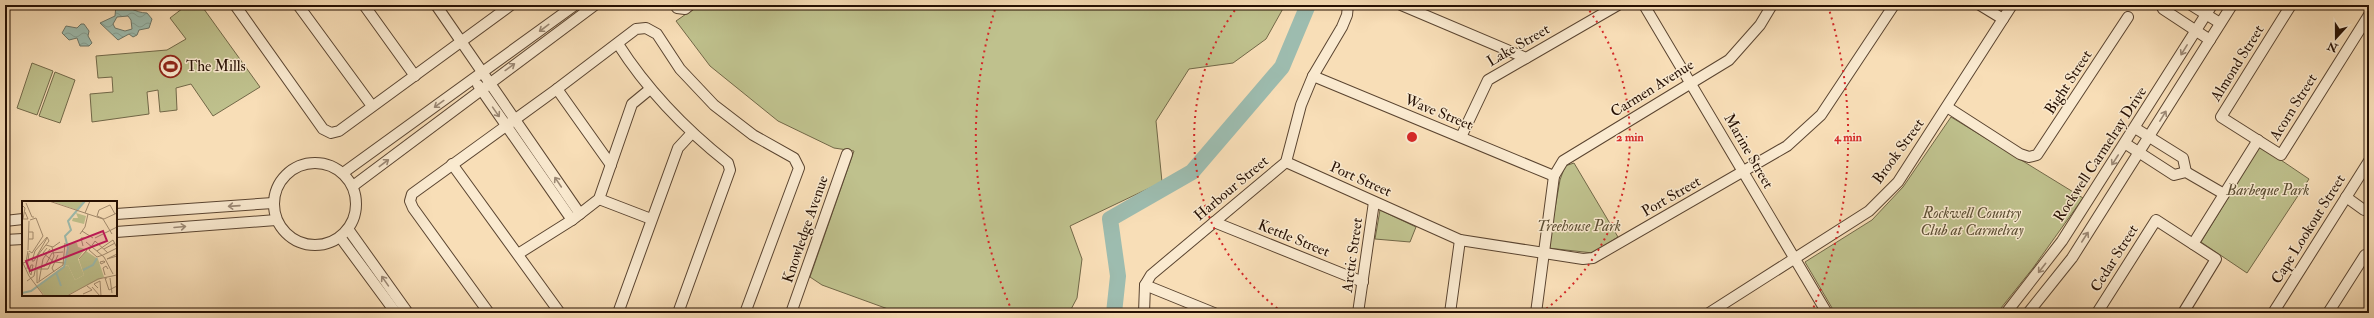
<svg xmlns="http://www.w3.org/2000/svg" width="2374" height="318" font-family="'IM FELL Double Pica',serif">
<defs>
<pattern id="water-waves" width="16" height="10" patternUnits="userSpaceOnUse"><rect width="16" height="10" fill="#9dbcaf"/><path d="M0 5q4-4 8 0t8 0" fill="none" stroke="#87a195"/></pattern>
</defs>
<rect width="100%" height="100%" fill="#f8deb7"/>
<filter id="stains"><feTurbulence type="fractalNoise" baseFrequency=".005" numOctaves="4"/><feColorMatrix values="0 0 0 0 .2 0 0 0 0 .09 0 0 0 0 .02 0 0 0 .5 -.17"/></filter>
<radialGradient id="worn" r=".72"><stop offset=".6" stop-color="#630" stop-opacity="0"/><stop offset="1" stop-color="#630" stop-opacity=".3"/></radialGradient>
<g fill="#bfc18d" stroke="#726848">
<polygon points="187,5 201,5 260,87 213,116 191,84 176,88 177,110 160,112 158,90 147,92 149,114 92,122 90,94 113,92 112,77 98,78 96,56 167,50 186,39 170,18"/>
<polygon points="699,5 1285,5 1266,39 1233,63 1189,69 1156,121 1162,182 1070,226 1082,259 1077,298 1069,313 899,313 822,285 810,277 854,151 834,148 778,121 710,66 676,21"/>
<polygon points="32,63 53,71 37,115 17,108"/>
<polygon points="55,72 75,80 60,123 39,116"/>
<polygon points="1951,117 2083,198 2033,268 1997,313 1835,313 1805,262 1872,220 1903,187"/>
<polygon points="2260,146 2309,179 2247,273 2201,242"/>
<polygon points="1574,163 1618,237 1593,253 1548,248 1560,180 1565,166"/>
<polygon points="1380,210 1416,227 1410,242 1375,239"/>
</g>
<g fill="url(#water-waves)" stroke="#6d776a" fill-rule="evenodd">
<path d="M116,5C128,5 135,13 147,13L152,19L149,28L139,30L137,35L133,37L129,34L118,40L100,23L115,16ZM128,16L131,20L132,29L125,31L115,28L113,24L117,17Z"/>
<polygon points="81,24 84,24 89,31 88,36 92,43 89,46 80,46 77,38 69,40 62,33 66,26 77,28"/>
</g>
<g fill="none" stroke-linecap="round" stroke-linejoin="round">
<polyline stroke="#9dbcaf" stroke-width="16" points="1114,313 1118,276 1110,219 1192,172 1282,67 1308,5"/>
<defs>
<g id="street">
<polyline points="235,5 323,129 331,133 339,131 511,5"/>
<polyline points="298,5 372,106"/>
<polyline points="364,5 415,76"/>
<polyline points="436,5 580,214"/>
<polyline points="675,5 677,8 685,9 690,5"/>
<polyline points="1401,5 1526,58"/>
<polyline points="1644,5 1827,313"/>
<polyline points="1980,5 2003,19"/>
<polyline points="2161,5 2163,9 2210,40"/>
<polyline points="2191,5 2220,23"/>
<polyline points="2291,5 2221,117 2281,155 2369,15"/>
<path d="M618,44C648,91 685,129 728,163L730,170L678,313"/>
<polyline points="1313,76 1554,176"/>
<polyline points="478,85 572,220"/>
<polyline points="557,89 611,165"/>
<polyline points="1947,107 2020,154 2029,157 2037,155 2128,17"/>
<polyline points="2135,128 2183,158 2186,172"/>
<polyline points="1461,137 1488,80 1618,5"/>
<polyline points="2126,144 2174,175 2186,172 2224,194"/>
<polyline points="1286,162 1460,240 1583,259 1593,258 1787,146 1821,115 1894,5"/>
<circle cx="315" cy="204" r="41"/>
<polyline points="452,164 560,313"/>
<polyline points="343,173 575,5"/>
<polyline points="353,186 595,5"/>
<polyline points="2346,197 2364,210 2369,210"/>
<polyline points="599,199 651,219"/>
<polyline points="116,214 273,203"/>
<polyline points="5,221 23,219"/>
<polyline points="1214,222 1363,282"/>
<polyline points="348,229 408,313"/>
<polyline points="116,232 276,220"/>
<polyline points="340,237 396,313"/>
<polyline points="5,240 23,239"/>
<polyline points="2193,244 2258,140"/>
<polyline points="518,254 572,220 599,199 632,104 649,90"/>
<polyline points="1145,285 1214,313"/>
<polyline points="489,313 413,208 410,201 412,194 557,89 636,29 646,28 657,34 680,69 714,105 753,135 794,158 799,168 745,313"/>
<polyline points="618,313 678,148 691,134"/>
<polyline points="791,313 847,154"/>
<polyline points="1144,313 1145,285 1151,275 1286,162 1301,105 1313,76 1342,27 1347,15 1348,5"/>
<polyline points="1358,313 1374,202"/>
<polyline points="1450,313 1460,240"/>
<polyline points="1536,313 1554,176 1563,161 1729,60 1760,25 1772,5"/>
<polyline points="1709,313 1869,211 1898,182 2012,5"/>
<polyline points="2006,313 2062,241 2212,5"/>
<polyline points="2028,313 2072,258 2232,5"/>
<polyline points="2097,313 2156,220 2216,259 2183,313"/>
<polyline points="2273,313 2369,161"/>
<polyline points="2328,313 2365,255 2369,255"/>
</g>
</defs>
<use href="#street" stroke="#5a4430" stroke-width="12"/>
<use href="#street" stroke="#faead0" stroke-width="10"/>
</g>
<defs><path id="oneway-shaft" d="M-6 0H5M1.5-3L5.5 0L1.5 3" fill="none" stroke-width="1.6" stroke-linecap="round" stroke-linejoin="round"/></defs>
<g stroke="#9b8874">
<use href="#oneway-shaft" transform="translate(544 28) rotate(143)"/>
<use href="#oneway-shaft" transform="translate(2184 50) rotate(122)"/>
<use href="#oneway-shaft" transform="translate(510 67) rotate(-36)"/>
<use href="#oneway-shaft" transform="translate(439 104) rotate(144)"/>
<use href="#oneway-shaft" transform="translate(496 112) rotate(55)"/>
<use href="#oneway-shaft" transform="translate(2163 116) rotate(-58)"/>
<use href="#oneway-shaft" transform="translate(2115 160) rotate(123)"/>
<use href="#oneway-shaft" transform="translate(384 163) rotate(-37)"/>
<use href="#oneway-shaft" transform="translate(558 182) rotate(-124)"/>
<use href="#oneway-shaft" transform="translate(234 206) rotate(176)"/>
<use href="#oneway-shaft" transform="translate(180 227) rotate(-5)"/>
<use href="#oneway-shaft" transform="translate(2085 237) rotate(-57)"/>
<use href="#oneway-shaft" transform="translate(2042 268) rotate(128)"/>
<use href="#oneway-shaft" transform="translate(385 281) rotate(-125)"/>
</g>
<g fill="none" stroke="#d62828" stroke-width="2" stroke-dasharray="2 4">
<path d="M1282 312A218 218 0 0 1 1238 6M1586 6A218 218 0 0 1 1542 312"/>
<path d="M1012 311A436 436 0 0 1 996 6M1828 6A436 436 0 0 1 1812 311"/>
</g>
<defs>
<symbol id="stadium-ring" viewBox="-11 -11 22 22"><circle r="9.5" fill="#faead0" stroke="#8f2418" stroke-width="1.5"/><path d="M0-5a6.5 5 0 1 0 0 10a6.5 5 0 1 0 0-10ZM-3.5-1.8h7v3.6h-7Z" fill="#8f2418"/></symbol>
</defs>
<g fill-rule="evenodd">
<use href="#stadium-ring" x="158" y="54" width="25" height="25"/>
</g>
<g text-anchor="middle" stroke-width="3" stroke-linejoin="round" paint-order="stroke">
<g font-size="15" fill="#261003" stroke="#faead0">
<text transform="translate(1518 45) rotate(-30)" y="5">Lake Street</text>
<text transform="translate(2237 63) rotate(-58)" y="5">Almond Street</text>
<text transform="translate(2068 82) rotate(-57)" y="5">Bight Street</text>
<text transform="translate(1652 88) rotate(-32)" y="5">Carmen Avenue</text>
<text transform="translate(2293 107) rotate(-58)" y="5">Acorn Street</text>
<text transform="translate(1439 112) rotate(22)" y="5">Wave Street</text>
<text transform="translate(1749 151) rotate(60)" y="5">Marine Street</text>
<text transform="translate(1898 151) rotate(-54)" y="5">Brook Street</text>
<text transform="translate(2100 154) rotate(-57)" y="5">Rockwell Carmelray Drive</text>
<text transform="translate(1361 179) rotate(24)" y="5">Port Street</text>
<text transform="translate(1231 188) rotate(-40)" y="5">Harbour Street</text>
<text transform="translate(1671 196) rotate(-30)" y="5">Port Street</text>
<text transform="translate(805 229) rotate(-71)" y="5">Knowledge Avenue</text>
<text transform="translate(2308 229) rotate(-58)" y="5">Cape Lookout Street</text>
<text transform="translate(1294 238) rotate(22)" y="5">Kettle Street</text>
<text transform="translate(1352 255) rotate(-82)" y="5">Arctic Street</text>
<text transform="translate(2114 258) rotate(-58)" y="5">Cedar Street</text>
</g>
<g font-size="15" fill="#261003" stroke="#faead0" text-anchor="start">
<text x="186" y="71">The Mills</text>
</g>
<g font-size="15" font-style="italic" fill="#5c4e33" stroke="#faead0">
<text x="2268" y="195">Barbeque Park</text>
<text x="1972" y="218">Rockwell Country<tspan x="1972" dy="17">Club at Carmelray</tspan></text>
<text x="1579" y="231">Treehouse Park</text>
</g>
</g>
<g transform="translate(22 201)">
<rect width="95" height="95" fill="#f8deb7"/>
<path d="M29,0H63L55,9ZM54,12L64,15L62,23L50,20L51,17H56ZM46,42H55L56,46L63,48L56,58L62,74L53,79L46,64L42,65L47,47Z" fill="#bfc18d"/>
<path d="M64,50L76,58L82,76L44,95H23L15,85L39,67L46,64L53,79L62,74L57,59Z" fill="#bfc18d"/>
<path fill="none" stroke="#9dbcaf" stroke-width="2" d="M61,69L71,64L75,57M34,71L39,85M0,92L9,90L42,66L46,47L43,35L49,29L46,20L63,0"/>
<path fill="none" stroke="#a48c6f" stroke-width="1" d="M27,0L81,18L90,33M4,2L10,16H12M0,4L3,7L1,18H6L3,11M63,12L68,0M93,13L88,4L77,9L75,15L82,18L95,12M8,19L14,17L21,35M60,30L71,37M58,33L63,26L66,13M25,36L13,50L10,60H12L25,37M73,37L95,26M7,38H11V31H7M64,41L82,56L91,73M24,44L31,46L38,41M61,45L59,37H63M25,47L21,52L32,61L42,62M82,48L93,42M6,49L7,20M7,50L10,52L21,35M75,50L91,39L95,47M86,52L73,40L67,49L75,56L81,54L95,47M95,53L85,58L95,55M57,58L65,49M0,60L7,75L22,95M82,60L83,61L79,63L78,61ZM1,62L4,61L6,50M9,64H11L9,74L7,71ZM20,65H23L30,52L41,51M5,68L7,52M14,68H26L32,55L30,46M15,69V82L41,64L43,42M32,71L30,67L36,54M83,74L81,67L84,65L86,68M85,77H83L87,89L95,85M88,77L90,92M5,80L12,75L16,54L27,40L25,36M17,80L21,58L28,48M70,86L78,95M76,87L72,83L78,80L79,95M61,93L70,89L65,85M45,95L76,78L95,74"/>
<path fill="#c2185b" fill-opacity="0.15" stroke="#c2185b" stroke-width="2" d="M81,30L85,40L8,70L4,60Z"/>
<rect width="95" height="95" fill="none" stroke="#261003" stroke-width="2"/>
</g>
<circle cx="1412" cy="137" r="6" fill="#d62828" stroke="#faead0" stroke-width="2"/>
<g font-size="12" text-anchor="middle" font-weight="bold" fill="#d62828" stroke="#faead0" stroke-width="3" stroke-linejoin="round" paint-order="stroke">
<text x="1630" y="141">2 min</text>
<text x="1848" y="141">4 min</text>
</g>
<rect width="2374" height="318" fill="none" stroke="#f8deb7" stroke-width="20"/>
<rect x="6" y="6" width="2362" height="306" fill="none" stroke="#261003" stroke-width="2"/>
<rect x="10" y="10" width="2354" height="298" fill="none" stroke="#261003"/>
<g transform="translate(2336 38) rotate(201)" stroke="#faead0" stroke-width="3" paint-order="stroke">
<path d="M0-3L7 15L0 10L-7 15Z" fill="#261003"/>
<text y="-6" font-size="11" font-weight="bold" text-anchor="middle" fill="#261003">N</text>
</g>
<rect width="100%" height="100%" filter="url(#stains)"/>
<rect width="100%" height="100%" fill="url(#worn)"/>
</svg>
